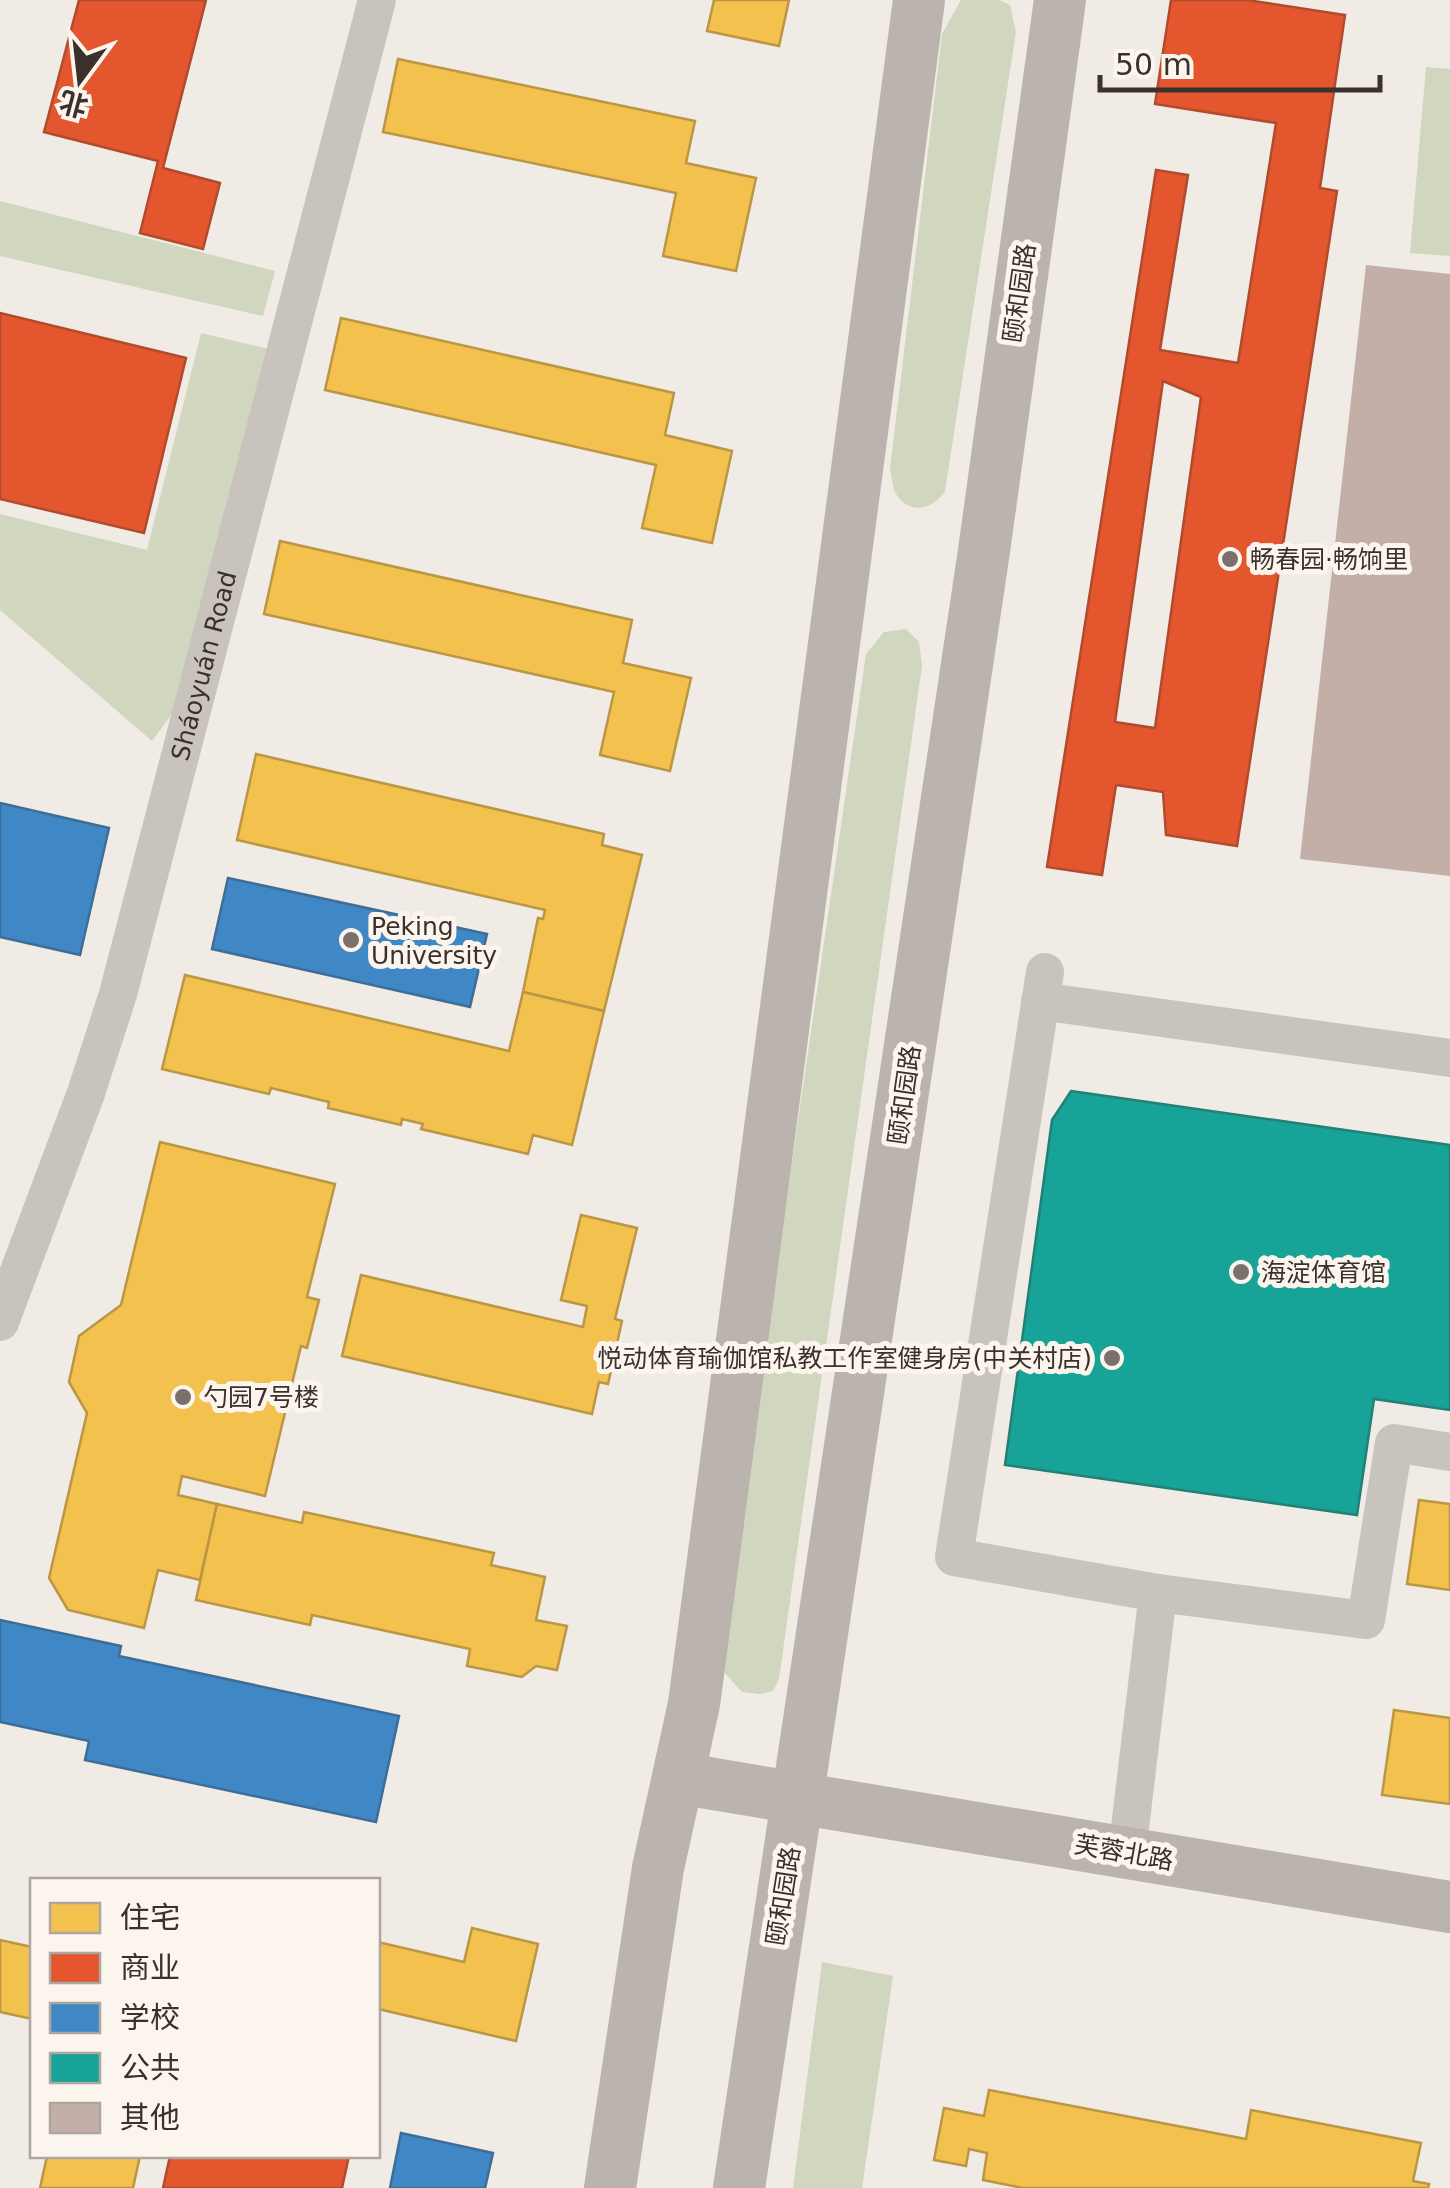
<svg xmlns="http://www.w3.org/2000/svg" width="1450" height="2188" font-family="'DejaVu Sans','Noto Sans SC',sans-serif">
<rect width="100%" height="100%" fill="#f0ebe5"/>
<g fill="#d1d6bf">
<path d="M961,0H999L1010,5L1016,32L945,491C934,509 910,516 896,494C892,487 892,477 890,469L942,34Z"/>
<polygon points="1426,67 1450,69 1450,256 1410,253"/>
<polygon points="0,201 275,271 263,316 0,256"/>
<polygon points="201,333 269,349 179,704 152,741 0,610 0,514 147,550"/>
<polygon points="906,629 919,642 922,666 779,1679 773,1691 760,1694 742,1692 724,1672 721,1650 866,654 884,632"/>
<polygon points="822,1962 893,1976 862,2188 793,2188"/>
</g>
<g fill="#f2c14e" stroke="#bb9644" stroke-width="2.5">
<polygon points="714,0 789,0 779,46 707,31"/>
<polygon points="398,59 695,121 686,163 756,178 736,271 663,256 676,193 383,132"/>
<polygon points="341,318 674,393 665,435 732,451 712,543 642,528 656,465 325,390"/>
<polygon points="280,541 632,620 623,663 691,678 670,771 600,755 614,692 264,614"/>
<polygon points="256,754 604,834 602,845 642,855 604,1011 523,992 538,918 543,919 545,910 237,840"/>
<polygon points="185,975 509,1051 523,992 604,1011 572,1145 533,1135 528,1154 421,1129 423,1124 402,1119 401,1125 328,1108 329,1102 271,1088 269,1094 162,1069"/>
<polygon points="160,1142 335,1184 307,1297 319,1300 307,1348 301,1346 265,1496 182,1476 178,1495 217,1504 200,1580 158,1570 144,1628 68,1610 49,1578 87,1413 69,1382 79,1336 121,1305"/>
<polygon points="581,1215 637,1228 615,1319 622,1321 608,1384 599,1382 592,1414 342,1356 361,1275 583,1327 587,1306 561,1300"/>
<polygon points="1419,1500 1450,1504 1450,1590 1407,1584"/>
<polygon points="217,1504 302,1523 304,1512 494,1553 491,1565 545,1577 536,1620 567,1626 557,1670 536,1666 522,1677 467,1666 470,1649 312,1615 310,1625 196,1600"/>
<polygon points="1394,1710 1450,1718 1450,1804 1382,1795"/>
<polygon points="472,1928 538,1944 516,2041 378,2009 378,1942 464,1962"/>
<polygon points="0,1940 32,1947 32,2019 0,2012"/>
<polygon points="989,2090 1246,2139 1251,2110 1421,2143 1413,2181 1429,2184 1428,2188 1023,2188 983,2180 987,2153 969,2149 966,2166 934,2160 944,2108 984,2116"/>
<polygon points="47,2156 140,2156 133,2188 40,2188"/>
</g>
<g fill="#e4572e" stroke="#b14b2d" stroke-width="2.5" fill-rule="evenodd">
<polygon points="79,0 206,0 163,168 220,183 203,249 140,233 158,161 44,132"/>
<path d="M1171,0H1247L1345,15L1320,188L1337,191L1237,846L1166,835L1163,792L1116,785L1102,875L1047,867L1156,170L1188,175L1160,350L1238,363L1276,123L1155,104ZM1163,381L1201,397L1155,728L1115,722Z"/>
<polygon points="0,313 186,358 144,533 0,499"/>
<polygon points="170,2156 349,2156 342,2188 163,2188"/>
</g>
<g fill="#3f88c5" stroke="#3e6e97" stroke-width="2.5">
<polygon points="0,803 109,828 80,955 0,937"/>
<polygon points="228,878 487,934 470,1007 212,949"/>
<polygon points="0,1620 121,1646 119,1656 399,1716 376,1822 85,1760 89,1741 0,1722"/>
<polygon points="401,2133 493,2153 485,2188 390,2188"/>
</g>
<polygon fill="#17a398" stroke="#228077" stroke-width="2.5" points="1071,1091 1450,1145 1450,1410 1374,1399 1357,1515 1005,1465 1052,1120"/>
<polygon fill="#c3afa7" points="1366,265 1450,274 1450,876 1300,859"/>
<g fill="none" stroke-linecap="round" stroke-linejoin="round">
<g stroke="#c9c3be" stroke-width="38">
<polyline points="1045,972 954,1557 1158,1593"/>
<polyline points="1040,1001 1450,1058"/>
<path id="s1" d="M0,1322L86,1093L118,994L377,0"/>
<polyline points="1127,1853 1158,1593 1366,1620 1394,1443 1450,1452"/>
</g>
<g stroke="#bab3ae" stroke-width="52">
<polyline points="678,1778 1450,1907"/>
<polyline points="610,2188 658,1868 694,1704 919,0"/>
<polyline points="739,2188 984,551 1060,0"/>
</g>
</g>
<g fill="#7a716c" stroke="#fbf5ee" stroke-width="4">
<circle cx="1230" cy="559" r="10"/>
<circle cx="351" cy="940" r="10"/>
<circle cx="1241" cy="1272" r="10"/>
<circle cx="1112" cy="1358" r="10"/>
<circle cx="183" cy="1397" r="10"/>
</g>
<g text-anchor="middle" stroke-width="10" stroke-linejoin="round" paint-order="stroke">
<g font-size="25" fill="#3b302b" stroke="#fbf5ee">
<text transform="translate(1019 293) rotate(-82)" y="9">颐和园路</text>
<text dy="9" stroke="none"><textPath href="#s1" startOffset="688">Sháoyuán Road</textPath></text>
<text transform="translate(904 1095) rotate(-82)" y="9">颐和园路</text>
<text transform="translate(1124 1852) rotate(10)" y="9">芙蓉北路</text>
<text transform="translate(783 1896) rotate(-81)" y="9">颐和园路</text>
</g>
<g font-size="25" fill="#3b302b" stroke="#fbf5ee" text-anchor="start">
<text x="1250" y="568">畅春园·畅饷里</text>
<text x="371" y="935">Peking<tspan x="371" dy="29">University</tspan></text>
<text x="1261" y="1281">海淀体育馆</text>
<text x="1092" y="1367" text-anchor="end">悦动体育瑜伽馆私教工作室健身房(中关村店)</text>
<text x="203" y="1406">勺园7号楼</text>
</g>
</g>
<rect x="30" y="1878" width="350" height="280" fill="#fbf5ee" stroke="#aea6a0" stroke-width="2.5"/>
<rect x="50" y="1903" width="50" height="30" fill="#f2c14e" stroke="#aea6a0" stroke-width="2.5"/>
<text x="120" y="1928" font-size="30" fill="#3b302b">住宅</text>
<rect x="50" y="1953" width="50" height="30" fill="#e4572e" stroke="#aea6a0" stroke-width="2.5"/>
<text x="120" y="1978" font-size="30" fill="#3b302b">商业</text>
<rect x="50" y="2003" width="50" height="30" fill="#3f88c5" stroke="#aea6a0" stroke-width="2.5"/>
<text x="120" y="2028" font-size="30" fill="#3b302b">学校</text>
<rect x="50" y="2053" width="50" height="30" fill="#17a398" stroke="#aea6a0" stroke-width="2.5"/>
<text x="120" y="2078" font-size="30" fill="#3b302b">公共</text>
<rect x="50" y="2103" width="50" height="30" fill="#c3afa7" stroke="#aea6a0" stroke-width="2.5"/>
<text x="120" y="2128" font-size="30" fill="#3b302b">其他</text>
<g transform="translate(80 80) rotate(195)" stroke="#fbf5ee" stroke-width="8" paint-order="stroke">
<path d="M0-8L18 38L0 25L-18 38Z" fill="#3b302b"/>
<text y="-15" font-size="28" font-weight="bold" text-anchor="middle" fill="#3b302b">北</text>
</g>
<path d="M1100 75v15h280v-15" fill="none" stroke="#3b302b" stroke-width="5"/>
<text x="1115" y="75" font-size="30" fill="#3b302b" stroke="#fbf5ee" stroke-width="8" paint-order="stroke">50 m</text>
</svg>
